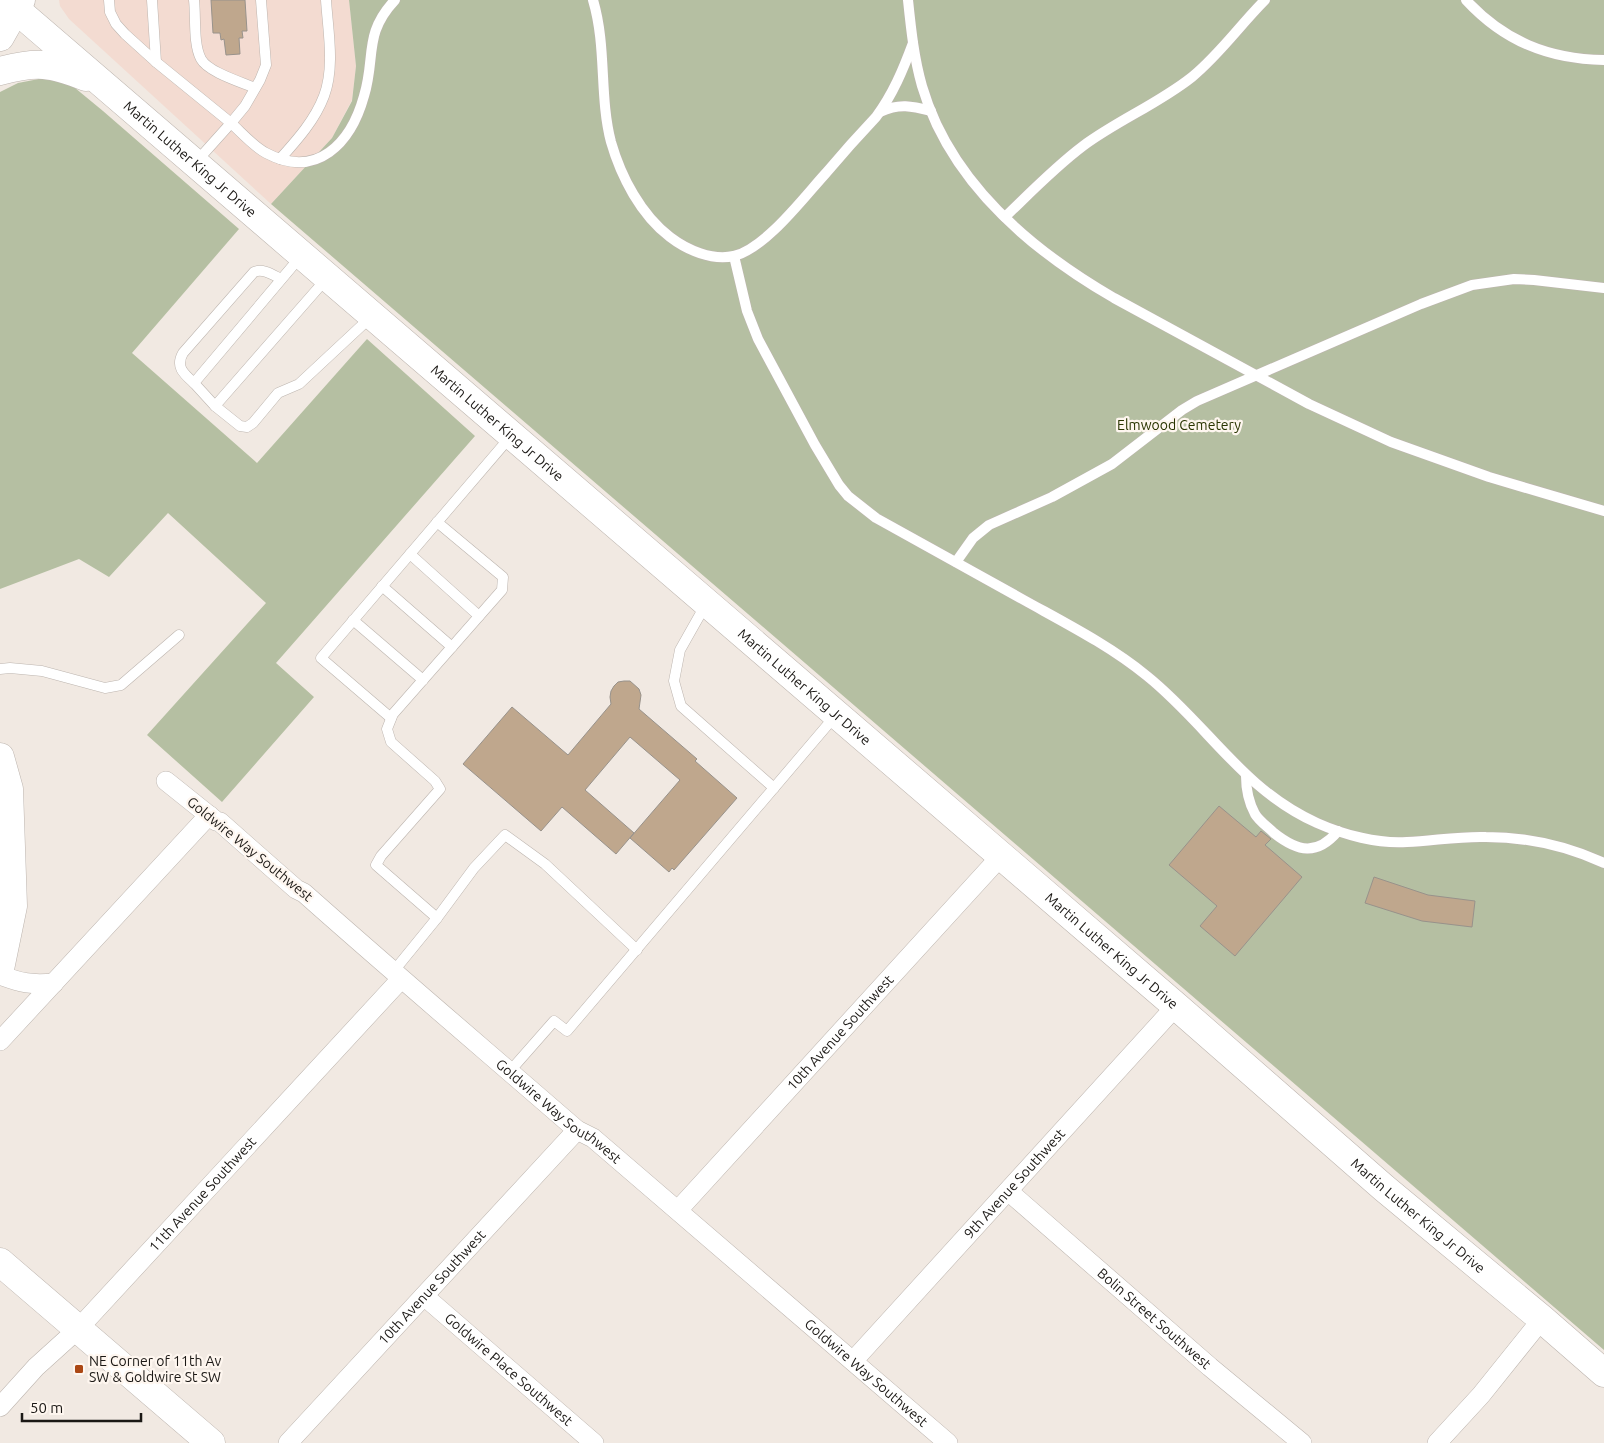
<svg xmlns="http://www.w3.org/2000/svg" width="1604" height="1443" font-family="Ubuntu,sans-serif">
<rect width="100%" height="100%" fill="#f1e9e2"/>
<polygon fill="#f3dbd1" points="59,0 349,0 356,66 352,100 332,138 271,204 69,19 60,6"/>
<g fill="#b5bfa2">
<polygon points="349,0 1604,0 1604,1350 271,204 332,138 352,101 356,66"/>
<polygon points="44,78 69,83 103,111 239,229 132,353 257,463 367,339 475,436 276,663 314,697 222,802 147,735 266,603 168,513 109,577 79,559 0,589 0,92 18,83"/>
</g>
<g fill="#bfa78d" stroke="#98928b">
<polygon points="211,0 245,0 247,31 242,31 243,38 239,38 240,54 226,55 224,39 221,40 220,33 213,33"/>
<polygon points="624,681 630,681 639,689 641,695 639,709 697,759 695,761 737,798 674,870 672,868 669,872 630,838 680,780 630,737 585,790 634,833 616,854 562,807 541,831 463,764 512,707 568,755 611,704 610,697 611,691 614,686 618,682"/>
<polygon points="1219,806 1256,837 1261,831 1271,839 1265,845 1302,877 1235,956 1200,926 1217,906 1169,865"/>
<polygon points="1374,877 1428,895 1475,901 1472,927 1422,921 1365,903"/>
</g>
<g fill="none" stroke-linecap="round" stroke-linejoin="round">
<defs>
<g id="lane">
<polyline points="109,0 110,12 116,24 125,34 156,62 231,123 245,106 260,80 266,65 261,0"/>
<polyline points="152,0 156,62"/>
<path d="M194,0C196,17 193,44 201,59C208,72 241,82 255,88"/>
<path d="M593,0C607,47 599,96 611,142C621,177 641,215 670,237C687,250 712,261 734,256C766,248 804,197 826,173C842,154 859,135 876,117C893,94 903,70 913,43"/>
<path d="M908,0C911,29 914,58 922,86C950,182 1031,250 1114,298L1309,404L1391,442L1489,477L1604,511"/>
<path d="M1466,0C1504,41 1548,59 1604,60"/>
<path d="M880,112C899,103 912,106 931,111"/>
<path d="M280,159C297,140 315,120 324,96C335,67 328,31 326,0"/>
<path d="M196,162L231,123C242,133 253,146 266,153C317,180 351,143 364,96C376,57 363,34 395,0"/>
<path d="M1005,217C1030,193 1055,167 1083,146C1118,120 1158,104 1192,77C1220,54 1240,25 1265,0"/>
<path d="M734,256L747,311L758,339L815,445L839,485L848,496L876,518C925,545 974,572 1022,599C1065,623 1109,645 1147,676C1208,725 1243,790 1317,823C1344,835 1378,844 1407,842C1433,841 1459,836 1486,837C1527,837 1567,846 1604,863"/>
<polyline points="327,278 215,406 240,426 247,427 253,423 278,393 299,384 372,316"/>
<path d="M194,383C184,374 175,367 183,353L254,272C263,268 273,275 281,279"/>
<polyline points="215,406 194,383 301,256"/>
<polyline points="410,554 479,616"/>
<polyline points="956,562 973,538 989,525 1052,497 1112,464 1182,410 1197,401 1421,304 1472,285 1514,279 1534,280 1604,288"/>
<polyline points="382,586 452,647"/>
<polyline points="706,604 680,650 674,681 681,706 774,788"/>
<polyline points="353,620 423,680"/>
<polyline points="0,669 10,668 42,671 105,688 121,685 179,635"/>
<polyline points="391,718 321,658 511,436"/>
<path d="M1246,776C1246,790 1248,801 1255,814C1259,821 1268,827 1274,833C1298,852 1317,856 1338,831"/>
<polyline points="437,918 474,868 505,835 545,864 637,950"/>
<polyline points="393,972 437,918 376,865 381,856 440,789 435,781 391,742 387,729 393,714 502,590 503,577 437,522"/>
<polyline points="510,1071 554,1021 567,1031 836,715"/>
</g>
<g id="street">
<path id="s1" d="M166,781L216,821L220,822L296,889L304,893C394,973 486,1051 577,1130L593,1138L948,1443"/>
<path d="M0,975C21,983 31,985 54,983"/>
<polyline points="0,1041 209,815"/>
<path id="s2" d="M1008,1191L1210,1367L1302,1443"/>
<path id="s3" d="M679,1209L1001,856"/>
<path id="s4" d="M424,1296L594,1443"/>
<path id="s5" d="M853,1361L1176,1006"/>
<path id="s6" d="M0,1407L36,1367L78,1329L401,979"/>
<path id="s7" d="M288,1443L577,1130"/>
<polyline points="1437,1443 1481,1395 1542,1319"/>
</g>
<g id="secondary">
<path id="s8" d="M5,0L1176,1006L1384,1188L1542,1319L1604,1373"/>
<polyline points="0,37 21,0"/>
<path d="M0,71C37,61 51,63 86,77"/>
<polyline points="0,757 9,789 13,906 0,969"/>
<polyline points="0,1262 211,1443"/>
</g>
</defs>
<use href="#lane" stroke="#bdb5af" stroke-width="11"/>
<use href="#street" stroke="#bdb5af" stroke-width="20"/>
<use href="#secondary" stroke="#bdb5af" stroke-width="29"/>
<use href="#lane" stroke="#fff" stroke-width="10"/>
<use href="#street" stroke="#fff" stroke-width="19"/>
<use href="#secondary" stroke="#fff" stroke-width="28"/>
</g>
<rect fill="#ab4714" stroke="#fef6ef" stroke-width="2" x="74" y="1364" width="10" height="10" rx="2.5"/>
<g text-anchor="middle" stroke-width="4.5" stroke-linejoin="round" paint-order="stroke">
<g font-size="14" fill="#1b1815" stroke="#fef6ef">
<text dy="5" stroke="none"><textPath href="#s8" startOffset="244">Martin Luther King Jr Drive</textPath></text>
<text dy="5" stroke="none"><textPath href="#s8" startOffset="649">Martin Luther King Jr Drive</textPath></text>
<text dy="5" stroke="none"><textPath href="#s8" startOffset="1054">Martin Luther King Jr Drive</textPath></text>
<text transform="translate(250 849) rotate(39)" y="5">Goldwire Way Southwest</text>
<text dy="5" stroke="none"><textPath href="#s8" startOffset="1459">Martin Luther King Jr Drive</textPath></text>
<text dy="5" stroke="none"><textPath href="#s3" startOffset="239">10th Avenue Southwest</textPath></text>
<text dy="5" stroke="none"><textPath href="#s1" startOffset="514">Goldwire Way Southwest</textPath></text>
<text dy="5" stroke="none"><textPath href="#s5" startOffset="240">9th Avenue Southwest</textPath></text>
<text dy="5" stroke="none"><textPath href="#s6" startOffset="294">11th Avenue Southwest</textPath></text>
<text dy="5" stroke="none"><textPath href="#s8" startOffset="1864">Martin Luther King Jr Drive</textPath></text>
<text dy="5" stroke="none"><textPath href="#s7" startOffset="212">10th Avenue Southwest</textPath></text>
<text dy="5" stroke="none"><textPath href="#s2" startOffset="194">Bolin Street Southwest</textPath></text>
<text dy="5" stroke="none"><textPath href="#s4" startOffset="112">Goldwire Place Southwest</textPath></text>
<text dy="5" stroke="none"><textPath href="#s1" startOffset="918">Goldwire Way Southwest</textPath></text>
</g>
<g font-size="14" fill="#283400" stroke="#fef6ef">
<text x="1179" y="430">Elmwood Cemetery</text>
</g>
<g font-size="14" fill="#1b1815" stroke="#fef6ef" text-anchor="start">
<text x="89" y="1366">NE Corner of 11th Av<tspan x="89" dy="16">SW &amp; Goldwire St SW</tspan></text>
</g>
</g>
<path d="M22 1413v8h119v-8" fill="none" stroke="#1b1815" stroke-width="2.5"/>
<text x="30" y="1413" font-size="15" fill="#1b1815" stroke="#fef6ef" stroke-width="4" paint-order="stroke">50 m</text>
</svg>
